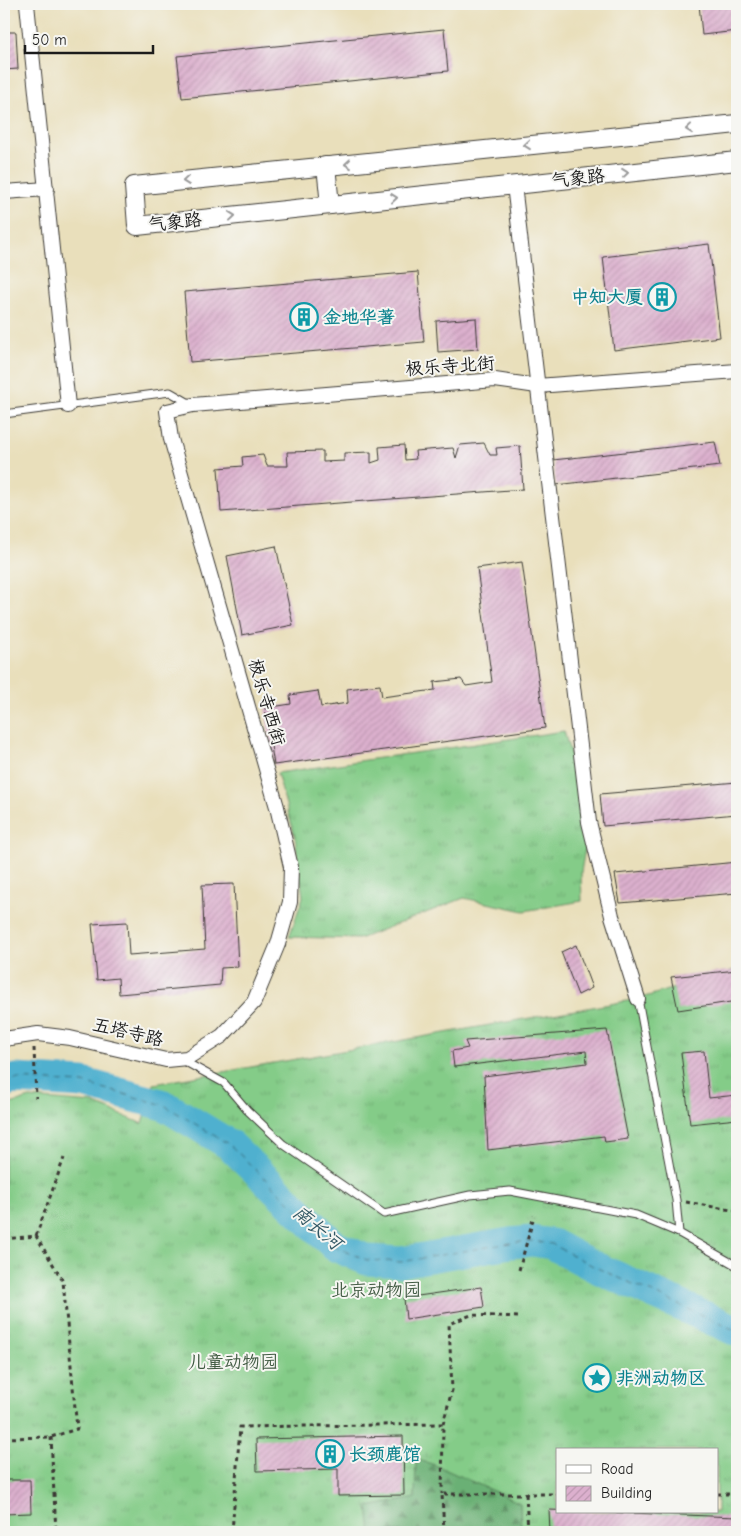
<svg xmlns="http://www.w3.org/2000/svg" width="741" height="1536" font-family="'Comic Neue','LXGW WenKai TC',sans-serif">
<defs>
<pattern id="grass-tufts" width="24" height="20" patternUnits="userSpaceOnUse" patternTransform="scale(1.25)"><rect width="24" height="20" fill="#84cc88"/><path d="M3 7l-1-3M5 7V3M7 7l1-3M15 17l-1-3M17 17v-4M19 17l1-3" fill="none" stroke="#71af75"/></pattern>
<pattern id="forest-firs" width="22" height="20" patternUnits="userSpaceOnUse" patternTransform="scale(1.25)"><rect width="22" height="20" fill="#6bb074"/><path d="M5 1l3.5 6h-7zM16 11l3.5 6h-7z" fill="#578e5e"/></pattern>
<pattern id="building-hatch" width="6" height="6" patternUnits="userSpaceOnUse" patternTransform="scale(1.25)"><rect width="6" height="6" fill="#dcb0ce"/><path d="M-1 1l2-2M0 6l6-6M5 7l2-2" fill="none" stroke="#bc97b0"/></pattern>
</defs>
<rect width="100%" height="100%" fill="#f6f6f2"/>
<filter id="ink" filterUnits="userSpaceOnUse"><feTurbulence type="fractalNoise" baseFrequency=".02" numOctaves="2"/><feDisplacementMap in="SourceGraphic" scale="10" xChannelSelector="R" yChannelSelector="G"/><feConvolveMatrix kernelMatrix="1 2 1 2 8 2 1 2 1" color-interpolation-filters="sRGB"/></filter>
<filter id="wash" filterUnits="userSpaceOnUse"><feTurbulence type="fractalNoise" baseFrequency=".0096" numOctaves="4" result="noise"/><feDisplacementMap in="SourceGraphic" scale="20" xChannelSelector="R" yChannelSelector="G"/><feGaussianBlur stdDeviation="1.12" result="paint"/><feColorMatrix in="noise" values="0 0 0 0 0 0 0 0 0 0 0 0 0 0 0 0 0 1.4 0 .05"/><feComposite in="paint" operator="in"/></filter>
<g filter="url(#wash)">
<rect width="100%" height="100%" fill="#e9dfbb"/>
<g fill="url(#grass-tufts)" stroke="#507452" fill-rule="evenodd">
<polygon points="564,731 574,767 587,837 581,872 582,901 524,911 464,898 359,939 289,937 303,897 295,837 277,773"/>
<path d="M737,969V1532H4V1106L30,1098L93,1103L143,1124L154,1084L638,999ZM557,1450H717V1512H557Z"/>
</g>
<polygon fill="url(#forest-firs)" stroke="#446648" points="416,1459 435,1465 520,1503 521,1532 371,1532 368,1507 415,1498"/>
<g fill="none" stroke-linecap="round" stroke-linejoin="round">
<polyline stroke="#50b0cf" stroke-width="31" points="4,1082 16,1079 83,1083 164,1105 230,1145 335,1246 367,1260 401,1262 510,1243 532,1241 552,1244 595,1267 737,1331"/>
<polyline stroke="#315764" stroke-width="1" stroke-dasharray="6 5" stroke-linecap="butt" points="4,1082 16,1079 83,1083 164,1105 230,1145 335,1246 367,1260 401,1262 510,1243 532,1241 552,1244 595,1267 737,1331"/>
</g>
<g id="blocks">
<g fill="url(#building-hatch)">
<polygon points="699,4 737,4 737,31 702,35"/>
<polygon points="444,29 448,71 182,98 177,56"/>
<polygon points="4,32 16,32 18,69 4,70"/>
<polygon points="709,244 720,337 614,350 603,257"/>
<polygon points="418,272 424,342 190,362 184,292"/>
<polygon points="476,318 478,349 438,352 436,321"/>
<polygon points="715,442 720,466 556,485 553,460"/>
<polygon points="484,443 490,455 497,455 496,448 520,446 523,489 221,512 218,468 243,466 242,457 263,455 267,466 288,466 287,452 323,451 323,462 344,461 344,453 371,452 371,463 380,460 379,447 404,445 405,460 416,459 415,451 453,448 456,458 460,445"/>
<polygon points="276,546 293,625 242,635 227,556"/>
<polygon points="522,562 545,728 274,765 265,708 291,704 290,695 318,691 321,707 348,703 347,689 380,685 382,697 435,690 434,682 461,679 466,686 492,682 477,568"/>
<polygon points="737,782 737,814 603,826 600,794"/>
<polygon points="737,862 737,893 620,903 615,874"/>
<polygon points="234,884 238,967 221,968 220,985 119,994 118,978 97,980 92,924 127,922 129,955 205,949 202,885"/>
<polygon points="576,945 592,988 578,995 561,952"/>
<polygon points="737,970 737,1001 678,1010 671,977"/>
<polygon points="607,1030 628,1139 605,1142 604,1136 488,1150 484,1076 587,1063 586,1051 454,1067 452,1051 468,1048 465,1041"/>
<polygon points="704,1051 709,1098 737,1095 737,1119 690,1124 681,1053"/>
<polygon points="481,1287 484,1307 406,1319 404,1298"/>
<polygon points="403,1436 404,1495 338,1496 338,1469 257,1471 256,1439"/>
<polygon points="4,1480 30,1480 31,1513 4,1514"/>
<polygon points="549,1510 737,1517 737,1532 550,1532"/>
</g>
</g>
</g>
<g filter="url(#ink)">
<use href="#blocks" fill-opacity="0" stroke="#3b3934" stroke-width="1"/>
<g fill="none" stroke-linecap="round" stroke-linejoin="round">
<defs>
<g id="service">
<polyline points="4,414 170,392 191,404"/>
<polyline points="638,999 676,1200 679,1233 737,1266"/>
<polyline points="182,1060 224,1083 247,1110 283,1144 384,1214 470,1195 510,1191 636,1215 679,1233"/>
</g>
<g id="minor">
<polyline points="27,4 68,406"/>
<polyline points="514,185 589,822 612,916 638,999"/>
<polyline points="4,192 47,189"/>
<polyline points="4,1039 38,1034 70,1038 166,1060 187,1058 222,1036 254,1002 278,944 290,902 291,867 277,807 171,439 167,411 193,405 495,380 537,386 737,371"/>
</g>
<g id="tertiary">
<polyline points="737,124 134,186 137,226 737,161"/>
<polyline points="326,166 330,205"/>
</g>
</defs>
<use href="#service" stroke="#3b3934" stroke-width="9"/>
<use href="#minor" stroke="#3b3934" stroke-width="16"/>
<use href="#tertiary" stroke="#3b3934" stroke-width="20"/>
<g stroke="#3b3934" stroke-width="3" stroke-dasharray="4 4" stroke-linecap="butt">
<polyline points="34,1048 36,1098"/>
<polyline points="686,1202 737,1211"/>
<polyline points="4,1239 36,1236 64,1158"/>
<polyline points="519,1270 534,1216"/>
<polyline points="443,1424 452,1390 449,1324 471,1315 519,1317"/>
<polyline points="51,1437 56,1532"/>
<polyline points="4,1438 51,1437 77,1429 63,1281 36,1236"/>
<polyline points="526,1494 528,1532"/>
<polyline points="717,1494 737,1494"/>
<polyline points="232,1532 240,1427 443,1424 442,1494"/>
<polyline points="444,1532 442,1494 557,1494"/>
</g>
<use href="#service" stroke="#fff" stroke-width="7"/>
<use href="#minor" stroke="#fff" stroke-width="14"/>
<use href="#tertiary" stroke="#fff" stroke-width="18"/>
</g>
<defs><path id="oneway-chevron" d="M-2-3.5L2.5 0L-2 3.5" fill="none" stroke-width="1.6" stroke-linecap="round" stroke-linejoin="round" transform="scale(1.25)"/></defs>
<g stroke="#999">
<use href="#oneway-chevron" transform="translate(689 129) rotate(174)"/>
<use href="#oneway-chevron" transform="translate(527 145) rotate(174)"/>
<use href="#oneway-chevron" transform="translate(348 164) rotate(174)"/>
<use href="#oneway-chevron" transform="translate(625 173) rotate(-6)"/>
<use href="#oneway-chevron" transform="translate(186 181) rotate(174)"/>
<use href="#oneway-chevron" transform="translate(394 198) rotate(-6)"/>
<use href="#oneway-chevron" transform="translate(232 216) rotate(-6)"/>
</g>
</g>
<defs>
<symbol id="building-ring" viewBox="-11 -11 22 22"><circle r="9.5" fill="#f6f6f2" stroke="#0f9aa8" stroke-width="1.5"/><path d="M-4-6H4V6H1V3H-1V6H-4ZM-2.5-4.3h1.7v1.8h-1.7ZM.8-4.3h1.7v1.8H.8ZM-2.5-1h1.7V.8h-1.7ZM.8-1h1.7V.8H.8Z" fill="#0f9aa8"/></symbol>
<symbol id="sight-ring" viewBox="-11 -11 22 22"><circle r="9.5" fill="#f6f6f2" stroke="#0f9aa8" stroke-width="1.5"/><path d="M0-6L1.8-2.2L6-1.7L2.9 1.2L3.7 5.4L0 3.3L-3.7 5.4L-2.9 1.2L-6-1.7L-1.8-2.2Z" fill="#0f9aa8"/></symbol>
</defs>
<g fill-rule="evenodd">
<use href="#building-ring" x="646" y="281" width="32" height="32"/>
<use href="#building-ring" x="288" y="301" width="32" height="32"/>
<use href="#sight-ring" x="581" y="1362" width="32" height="32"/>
<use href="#building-ring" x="314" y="1438" width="32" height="32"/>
</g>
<g text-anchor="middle" stroke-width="4" stroke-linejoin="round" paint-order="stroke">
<g font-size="18" fill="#1c1c1c" stroke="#f6f6f2">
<text transform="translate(578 178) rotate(-6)" y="6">气象路</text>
<text transform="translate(175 222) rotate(-6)" y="6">气象路</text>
<text transform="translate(450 366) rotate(-4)" y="6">极乐寺北街</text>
<text transform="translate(267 702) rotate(74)" y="6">极乐寺西街</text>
<text transform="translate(128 1032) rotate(13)" y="6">五塔寺路</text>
</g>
<g font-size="18" font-weight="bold" fill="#0d838f" stroke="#f6f6f2" text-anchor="start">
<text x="643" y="303" text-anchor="end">中知大厦</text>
<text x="323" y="323">金地华著</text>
<text x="616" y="1384">非洲动物区</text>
<text x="349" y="1460">长颈鹿馆</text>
</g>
<g font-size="18" fill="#405a42" stroke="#f6f6f2">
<text x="376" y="1296">北京动物园</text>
<text x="233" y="1368">儿童动物园</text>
</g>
<g font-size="19" font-style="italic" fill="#315764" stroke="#f6f6f2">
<text transform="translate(318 1227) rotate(40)" y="7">南长河</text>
</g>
</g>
<rect width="741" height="1536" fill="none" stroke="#f6f6f2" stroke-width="20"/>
<rect x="556" y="1448" width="162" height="65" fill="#f6f6f2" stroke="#9f9f9c"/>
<rect x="566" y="1465" width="25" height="8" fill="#ffffff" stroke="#9f9f9c"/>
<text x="601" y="1474" font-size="15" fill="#1c1c1c">Road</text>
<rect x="566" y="1486" width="25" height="15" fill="url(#building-hatch)" stroke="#9f9f9c"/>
<text x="601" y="1498" font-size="15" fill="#1c1c1c">Building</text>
<path d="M25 45v8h128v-8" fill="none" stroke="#1c1c1c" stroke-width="2.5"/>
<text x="32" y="45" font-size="15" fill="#1c1c1c" stroke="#f6f6f2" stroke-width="4" paint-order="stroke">50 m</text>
</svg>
